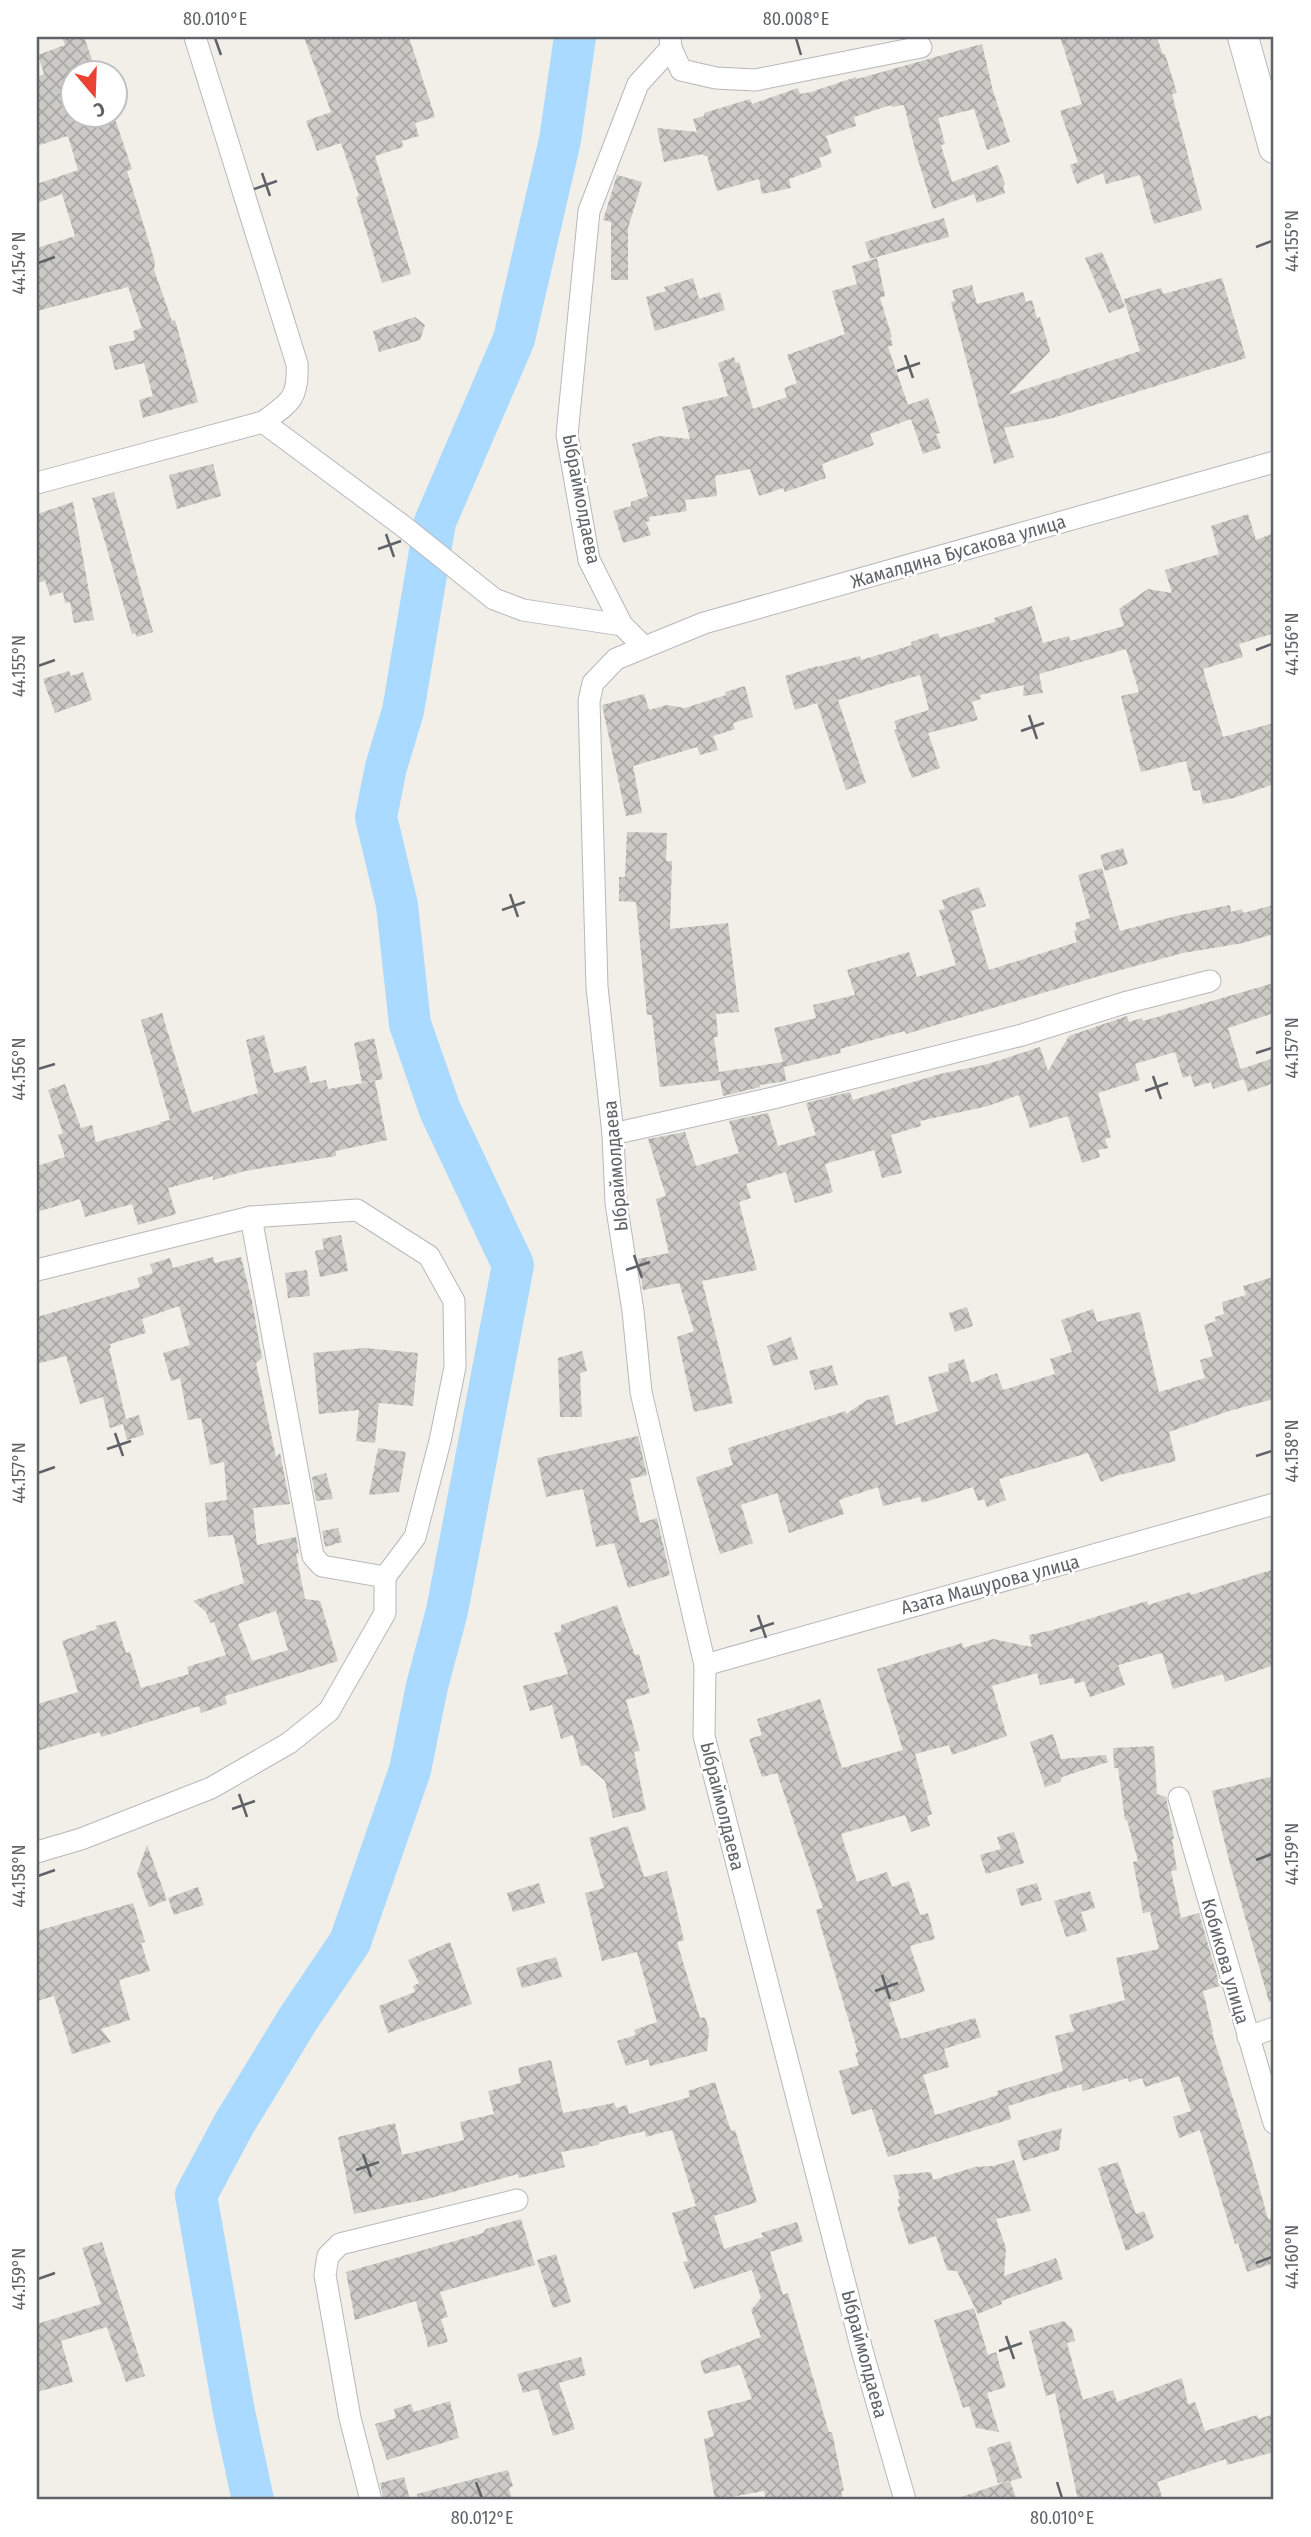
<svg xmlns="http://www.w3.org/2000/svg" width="1311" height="2537" font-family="'Fira Sans Condensed',sans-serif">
<defs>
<pattern id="building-cross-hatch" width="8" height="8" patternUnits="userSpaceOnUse" patternTransform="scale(1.75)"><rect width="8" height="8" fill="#cccac5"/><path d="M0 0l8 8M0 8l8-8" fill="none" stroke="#a9a8a4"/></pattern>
</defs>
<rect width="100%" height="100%" fill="#f1efe8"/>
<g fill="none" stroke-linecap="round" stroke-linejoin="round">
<polyline stroke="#aadaff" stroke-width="42" points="253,2500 234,2412 196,2195 234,2124 298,2019 350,1942 410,1770 427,1686 447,1611 513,1265 440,1110 410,1024 397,905 376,817 386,767 403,711 435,522 514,339 560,140 575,37"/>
</g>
<g fill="url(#building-cross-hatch)" fill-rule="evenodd">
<polygon points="62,37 84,37 97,74 74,74 74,116 114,116 132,169 127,171 155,262 154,270 172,321 175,320 198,402 143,418 139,400 153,396 144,363 115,370 109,346 135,340 133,331 142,328 128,287 37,311 37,248 75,236 62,194 37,203 37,184 78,170 68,136 37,146 37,77 44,74 38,55 65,45"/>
<polygon points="304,37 409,37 435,117 415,123 419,136 402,141 403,147 375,156 411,274 382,283 356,197 359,196 341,143 317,151 306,121 331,112"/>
<polygon points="1060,37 1157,37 1163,55 1165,54 1177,93 1172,94 1202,210 1154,224 1140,175 1106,184 1103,173 1077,184 1070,165 1078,162 1060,111 1082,104"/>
<polygon points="982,44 993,91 1010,142 987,150 974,109 938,118 945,144 941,145 952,182 998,165 1005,184 1003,186 1005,193 977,203 974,194 933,209 916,153 904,105 892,107 891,105 854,117 856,126 826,136 832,153 819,158 822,167 789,179 791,188 762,194 759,179 717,191 707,156 704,156 703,154 664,162 657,128 697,132 693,119 704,116 704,113 750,99 752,104 798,88 800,94 811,92 856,77 857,79"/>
<polygon points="617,175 642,182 628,228 628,280 611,280 611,222 603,220"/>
<polygon points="944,218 949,237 870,259 865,242"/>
<polygon points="1102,252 1125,307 1109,313 1085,258"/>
<polygon points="877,258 885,296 880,298 892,337 890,337 893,345 888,347 908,405 928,398 940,433 936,434 941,448 923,454 911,419 870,434 874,445 822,464 826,478 785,492 783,488 759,496 750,469 715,476 717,496 685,500 687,511 649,517 650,521 646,522 651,535 623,543 613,511 631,506 631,502 648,496 632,444 659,436 690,439 682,407 728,396 718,363 734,357 736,363 739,362 753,409 787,397 784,388 797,383 787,355 845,334 832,291 857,284 852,266"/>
<polygon points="693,278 699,299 720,292 725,310 655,331 646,297 666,291 664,287"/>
<polygon points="1222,278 1246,358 1053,418 1004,428 1014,457 994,464 951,302 955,301 952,290 972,285 977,304 1023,292 1026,302 1032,300 1037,318 1040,317 1050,351 1008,395 1140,351 1124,299 1161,288 1163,294"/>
<polygon points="415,317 425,325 420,340 379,352 373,331"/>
<polygon points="213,464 221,496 177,509 169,475"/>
<polygon points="114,492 153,632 137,637 135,633 132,634 92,498"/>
<polygon points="73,502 94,620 74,623 70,602 65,603 63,592 50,596 45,581 37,583 37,514"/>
<polygon points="1248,514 1256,540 1274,533 1274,633 1239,644 1243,657 1203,669 1223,737 1274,723 1274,784 1234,798 1203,804 1200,790 1193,791 1186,761 1141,772 1121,696 1139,692 1126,649 1039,674 1043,693 1023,696 1024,685 980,695 981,699 972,702 978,720 928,733 940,768 912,778 894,730 897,729 894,721 929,710 920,675 838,700 866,783 846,790 817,703 795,710 785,676 817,666 817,667 860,656 861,660 912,645 911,642 938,633 940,638 995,622 994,618 1032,606 1043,643 1069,636 1070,641 1124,626 1119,609 1148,589 1172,593 1165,570 1219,554 1211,526"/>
<polygon points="69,671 71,676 83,672 92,700 55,713 43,679"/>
<polygon points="745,686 753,717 733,723 735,729 713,736 718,750 700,755 697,747 633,766 642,813 626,816 602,705 644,694 649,710 667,705 685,708 726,695 725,692"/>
<polygon points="627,832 667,833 666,861 672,861 670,929 728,923 739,1012 716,1014 718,1037 714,1037 719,1072 783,1062 774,1028 816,1018 813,1005 855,995 847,970 909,952 917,977 956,965 939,910 945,909 942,900 979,887 986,906 971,911 989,970 1077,942 1074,931 1077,930 1075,923 1090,918 1078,875 1102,868 1120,931 1176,916 1230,905 1231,912 1242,909 1243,913 1274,905 1274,934 1243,943 1183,953 1106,974 906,1034 905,1031 840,1049 841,1053 784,1067 786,1081 760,1085 760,1087 723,1096 720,1080 660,1087 652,1015 647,1015 636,902 619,901 619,877 625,877"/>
<polygon points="1123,848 1128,864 1105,871 1100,855"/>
<polygon points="1274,983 1274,1013 1228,1028 1243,1077 1241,1069 1274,1058 1274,1083 1248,1092 1244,1079 1213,1089 1211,1082 1194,1087 1191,1075 1183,1078 1175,1052 1135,1064 1140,1080 1098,1093 1111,1137 1105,1139 1108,1148 1098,1150 1100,1157 1082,1163 1068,1116 1030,1128 1019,1095 988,1106 920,1121 921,1126 891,1135 902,1173 882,1178 874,1150 825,1164 833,1192 795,1203 786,1172 746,1184 751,1198 739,1202 757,1270 702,1281 733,1403 694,1412 677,1337 694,1331 679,1283 643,1290 638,1259 669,1253 656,1199 666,1196 648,1139 685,1132 696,1166 739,1153 729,1121 768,1113 778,1146 816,1135 806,1103 850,1092 853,1100 940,1074 988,1064 1040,1047 1048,1071 1069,1036 1127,1016 1129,1022 1142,1018 1143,1021"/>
<polygon points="162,1013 192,1113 258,1093 246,1040 264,1035 274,1073 306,1066 310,1083 326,1080 328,1089 375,1081 387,1140 336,1151 336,1156 245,1171 213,1180 213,1176 168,1188 176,1214 138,1225 132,1204 85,1217 80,1199 37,1212 37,1166 65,1157 58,1135 63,1133 48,1090 65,1084 81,1128 92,1125 96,1142 161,1124 160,1122 170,1120 141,1020"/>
<polygon points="374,1038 383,1079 362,1083 354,1043"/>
<polygon points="341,1235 348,1271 320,1277 315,1251 324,1249 322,1239"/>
<path d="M213,1257L215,1263L241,1257L252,1301L262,1358L256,1363L276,1457L280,1453L290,1504L253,1508L257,1545L296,1537L299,1554H296L305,1599L320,1601L338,1661L225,1696L227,1704L201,1713L199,1706L101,1737L100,1732L37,1751V1704L78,1692L62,1641L97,1629L96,1626L116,1621L126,1653L130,1652L141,1688L189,1674L187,1667L226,1655L214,1622L210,1623L206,1612L193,1601L244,1583L233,1535L208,1537L205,1503L227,1500L224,1462L210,1465L201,1418L188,1420L180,1378L171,1381L163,1353L190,1345L179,1306L142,1319L146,1333L110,1344L111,1348H109L126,1419L139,1415L144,1435L127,1440L123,1424L110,1428L103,1397L80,1404L66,1356L37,1364V1317L140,1287L137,1278L153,1273L150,1264L170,1258L173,1268ZM276,1611L288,1650L252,1661L238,1624Z"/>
<polygon points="307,1270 310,1296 288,1298 285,1273"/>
<polygon points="1274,1277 1274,1399 1229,1411 1169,1432 1176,1461 1115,1476 1101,1482 1088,1453 999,1479 1006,1500 987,1507 984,1499 978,1501 973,1487 922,1503 920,1497 883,1506 878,1487 839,1500 844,1514 789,1533 777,1493 741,1505 753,1543 720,1554 696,1477 733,1465 728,1448 846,1411 846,1414 867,1400 889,1395 896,1425 938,1411 928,1377 949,1371 948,1364 964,1359 971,1383 997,1373 1003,1390 1055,1374 1050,1359 1072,1352 1061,1320 1093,1309 1097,1322 1140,1312 1159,1392 1205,1378 1200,1360 1213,1356 1204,1325 1216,1321 1215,1317 1224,1314 1222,1302 1246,1295 1243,1286"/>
<polygon points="967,1307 973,1326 955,1332 949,1313"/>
<polygon points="791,1337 798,1359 773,1366 767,1346"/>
<polygon points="364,1348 418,1353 413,1406 379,1403 375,1443 356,1441 359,1410 319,1414 313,1353"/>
<polygon points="582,1351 587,1371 580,1373 582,1417 560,1417 558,1358"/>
<polygon points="832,1365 838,1385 815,1390 809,1371"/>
<polygon points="638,1436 647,1475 630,1479 640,1523 657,1518 670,1575 628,1588 614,1543 596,1547 583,1489 546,1497 537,1458"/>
<polygon points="378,1448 406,1452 399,1492 369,1495"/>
<polygon points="326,1473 333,1499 316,1501 312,1477"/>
<polygon points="338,1528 342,1542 325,1547 322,1531"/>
<polygon points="1274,1569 1274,1665 1225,1682 1223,1674 1173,1689 1162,1653 1118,1665 1125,1685 1090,1697 1084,1681 1075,1684 1073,1678 1040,1685 1037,1673 992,1686 1007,1736 952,1755 949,1745 915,1754 932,1814 927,1816 930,1826 911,1832 905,1815 841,1834 857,1882 887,1872 892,1887 909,1881 920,1915 928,1913 935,1939 910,1946 925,1991 889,2003 901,2039 975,2018 981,2037 944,2049 949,2067 923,2075 935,2115 998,2095 997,2091 1063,2071 1055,2036 1074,2031 1069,2015 1125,2000 1116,1958 1159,1949 1150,1912 1143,1913 1133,1862 1138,1861 1127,1820 1125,1820 1118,1768 1114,1768 1113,1748 1154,1746 1157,1794 1166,1797 1174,1839 1172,1839 1177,1870 1171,1871 1180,1913 1181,1918 1199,1913 1220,1986 1203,1991 1213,2032 1212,2033 1245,2136 1268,2219 1274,2217 1274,2263 1247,2272 1238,2243 1235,2244 1200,2130 1179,2138 1173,2117 1191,2111 1179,2076 1145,2087 1142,2078 1129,2082 1128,2078 1083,2091 1081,2084 1069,2088 1068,2084 1067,2088 1008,2106 1011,2119 888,2157 872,2109 852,2115 839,2071 859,2065 855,2053 858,2052 816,1910 823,1908 777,1773 762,1777 749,1739 762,1735 757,1719 820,1699 842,1768 903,1750 877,1669 962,1643 963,1648 993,1639 1032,1647 1029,1635 1053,1630 1147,1601 1148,1605 1190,1592 1191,1595"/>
<polygon points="617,1605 635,1655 639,1654 650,1693 626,1700 640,1751 634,1752 646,1810 613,1818 605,1781 587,1765 581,1766 573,1735 561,1739 552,1705 530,1711 523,1686 568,1674 554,1633 561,1631 561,1625"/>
<polygon points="1053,1734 1061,1759 1106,1755 1108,1762 1062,1777 1060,1782 1045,1787 1030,1742"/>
<polygon points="1274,1776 1274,2001 1269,2002 1230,1864 1212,1791"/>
<polygon points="628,1826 644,1877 667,1871 684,1940 677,1942 700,2018 705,2017 709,2030 707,2051 650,2066 648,2059 626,2066 617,2041 636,2035 634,2030 657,2022 637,1952 602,1961 585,1893 604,1888 589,1838"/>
<polygon points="1014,1832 1024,1863 986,1874 980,1855 1001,1849 997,1837"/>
<polygon points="147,1845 167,1900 149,1907 137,1873"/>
<polygon points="539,1883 545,1903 513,1912 507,1893"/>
<polygon points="1037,1883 1042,1900 1021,1906 1016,1889"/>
<polygon points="198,1887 204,1905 174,1915 168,1898"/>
<polygon points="1090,1891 1095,1908 1081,1912 1087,1931 1066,1937 1054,1901"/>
<polygon points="133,1903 145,1942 141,1943 150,1971 119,1980 130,2020 101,2029 111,2042 72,2054 54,1996 37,2001 37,1931"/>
<polygon points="450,1942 472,2004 388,2033 379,2006 415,1992 413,1986 419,1983 408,1960"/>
<polygon points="556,1957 562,1977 522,1988 516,1968"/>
<polygon points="551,2060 563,2113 614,2103 616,2108 627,2105 629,2114 690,2097 688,2091 715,2082 731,2131 735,2130 757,2202 714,2216 724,2249 763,2237 761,2233 797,2222 803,2241 770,2252 783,2295 788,2293 829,2432 832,2432 844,2491 841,2491 843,2500 766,2500 764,2491 715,2500 704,2439 714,2436 707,2411 752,2399 740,2365 704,2374 700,2361 761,2337 751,2310 761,2298 752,2270 694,2289 683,2262 688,2261 672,2213 696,2206 672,2130 646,2137 645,2131 600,2142 598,2145 561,2152 565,2167 519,2178 518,2174 427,2199 354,2214 338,2137 395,2123 402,2155 464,2140 460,2122 494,2114 488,2091 521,2083 518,2068"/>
<polygon points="1062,2128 1059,2150 1023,2161 1017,2141"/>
<polygon points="1014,2160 1031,2211 996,2219 1006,2248 1004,2276 1056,2258 1063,2279 1001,2301 1002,2304 978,2314 957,2271 947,2270 936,2236 909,2245 897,2207 900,2206 898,2199 900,2199 893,2175 931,2172 933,2180 975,2167 993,2166"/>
<polygon points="1118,2162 1136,2214 1144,2211 1154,2238 1126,2251 1098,2168"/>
<polygon points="521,2219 535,2265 440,2292 448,2317 441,2319 448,2342 428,2347 416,2301 355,2320 346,2272 483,2233 486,2229"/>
<polygon points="102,2242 145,2376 126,2382 107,2327 61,2341 73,2382 37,2392 37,2324 101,2304 82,2248"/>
<polygon points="556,2254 571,2302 553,2308 537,2260"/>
<polygon points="974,2308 988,2355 996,2352 1006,2387 987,2393 999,2432 976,2428 969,2406 963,2408 934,2320"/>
<polygon points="1064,2321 1072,2329 1075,2341 1067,2343 1083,2400 1113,2390 1117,2402 1182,2378 1188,2404 1195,2402 1205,2431 1257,2415 1258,2419 1274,2414 1274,2452 1227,2465 1226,2459 1157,2482 1163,2500 1078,2500 1055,2393 1046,2396 1029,2331"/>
<polygon points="581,2357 586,2375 559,2383 575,2429 553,2436 538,2389 523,2393 517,2374"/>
<polygon points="450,2401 459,2438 387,2460 375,2424 396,2418 394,2409 411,2404 414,2412"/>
<polygon points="1010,2441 1022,2478 1010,2481 1017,2500 962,2500 961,2497 1009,2481 998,2483 987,2448"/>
<polygon points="508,2470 513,2486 509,2488 512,2500 418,2500 417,2494"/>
<polygon points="404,2477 410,2500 384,2500 380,2483"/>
</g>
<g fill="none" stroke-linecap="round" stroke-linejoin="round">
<defs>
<g id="street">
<polyline points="670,37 671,48 681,70 716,78 755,80 921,47"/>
<polyline points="263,422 403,526 494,599 523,610 622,625"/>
<path d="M37,483L263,422C290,403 299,398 297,364L195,37"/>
<polyline points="644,647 622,625 589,560 567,435 589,211 638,84 671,48"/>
<polyline points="613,1134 773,1098 1022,1035 1124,1003 1210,981"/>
<polyline points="251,1217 357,1210 429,1256 454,1301 455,1367 440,1441 415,1537 385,1577"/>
<polyline points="37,1270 251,1217 313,1556 322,1566 385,1577 385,1613 329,1711 289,1743 211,1788 81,1839 37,1852"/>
<polyline points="705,1665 1274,1504"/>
<polyline points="1179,1798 1274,2123"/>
<polyline points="1248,2037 1274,2028"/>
<polyline points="371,2500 350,2418 325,2275 328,2256 340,2244 517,2200"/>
<polyline points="905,2500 863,2354 704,1736 705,1665 641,1392 633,1311 616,1203 613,1134 597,987 589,701 593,683 616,659 704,623 1274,462"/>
</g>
<polyline id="secondary" points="1243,37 1274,148"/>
</defs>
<use href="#street" stroke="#b5b8bc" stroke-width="23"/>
<use href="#secondary" stroke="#b6babf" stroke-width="32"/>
<use href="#street" stroke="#fff" stroke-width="21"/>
<use href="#secondary" stroke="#fff" stroke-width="30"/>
</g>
<path fill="none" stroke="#5f6368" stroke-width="2.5" d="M215,38L221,55M796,38L801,55M262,173L270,196M254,189L277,181M1256,247L1272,241M38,263L55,257M905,355L913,378M897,371L920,363M386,534L394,557M378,549L401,541M1256,650L1272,644M38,666L55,660M1029,715L1037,739M1021,731L1044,723M510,894L518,917M502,910L525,902M1256,1053L1272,1048M38,1069L55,1064M1153,1076L1161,1099M1145,1091L1168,1083M634,1255L642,1278M626,1270L650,1262M115,1433L123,1456M107,1449L131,1441M1256,1456L1272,1451M38,1473L55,1467M758,1615L766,1638M750,1631L774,1623M239,1794L247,1817M232,1809L255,1801M1256,1860L1272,1854M38,1876L55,1870M882,1975L890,1999M875,1991L898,1983M363,2154L371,2177M356,2170L379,2162M1256,2263L1272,2257M38,2279L55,2273M1006,2336L1014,2359M999,2351L1022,2343M476,2482L482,2498M1057,2482L1062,2498"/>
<g text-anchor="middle" stroke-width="5" stroke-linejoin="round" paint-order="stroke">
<g font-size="19" fill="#5f6368" stroke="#fff">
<text transform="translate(582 499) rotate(79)" y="7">Ыбраймолдаева</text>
<text transform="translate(958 551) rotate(-16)" y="7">Жамалдина Бусакова улица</text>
<text transform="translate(615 1166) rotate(-95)" y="7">Ыбраймолдаева</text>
<text transform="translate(990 1584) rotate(-15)" y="7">Азата Машурова улица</text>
<text transform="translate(723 1806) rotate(76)" y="7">Ыбраймолдаева</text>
<text transform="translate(1226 1961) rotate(74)" y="7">Кобикова улица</text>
<text transform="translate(865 2354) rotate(75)" y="7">Ыбраймолдаева</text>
</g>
</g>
<rect width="1311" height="2537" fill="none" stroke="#ffffff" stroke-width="77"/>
<g transform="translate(94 94) rotate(161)"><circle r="33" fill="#ffffff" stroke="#bfc1c3" stroke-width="2"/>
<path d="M0-5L12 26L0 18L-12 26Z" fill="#ea4335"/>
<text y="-10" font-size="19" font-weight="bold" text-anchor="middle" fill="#5f6368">С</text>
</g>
<rect x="38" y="38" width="1234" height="2460" fill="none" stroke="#5f6368" stroke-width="2.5"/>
<g font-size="18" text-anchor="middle" fill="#5f6368">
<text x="215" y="25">80.010°E</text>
<text x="796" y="25">80.008°E</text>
<text transform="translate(1292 241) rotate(-90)" y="6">44.155°N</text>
<text transform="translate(19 263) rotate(-90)" y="6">44.154°N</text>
<text transform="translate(1292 644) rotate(-90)" y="6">44.156°N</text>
<text transform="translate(19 666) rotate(-90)" y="6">44.155°N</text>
<text transform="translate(1292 1048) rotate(-90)" y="6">44.157°N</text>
<text transform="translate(19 1069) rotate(-90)" y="6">44.156°N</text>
<text transform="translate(1292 1451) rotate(-90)" y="6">44.158°N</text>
<text transform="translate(19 1473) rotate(-90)" y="6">44.157°N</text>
<text transform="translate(1292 1854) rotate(-90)" y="6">44.159°N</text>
<text transform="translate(19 1876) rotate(-90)" y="6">44.158°N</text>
<text transform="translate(1292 2257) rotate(-90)" y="6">44.160°N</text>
<text transform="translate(19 2279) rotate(-90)" y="6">44.159°N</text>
<text x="482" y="2524">80.012°E</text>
<text x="1062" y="2524">80.010°E</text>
</g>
</svg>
